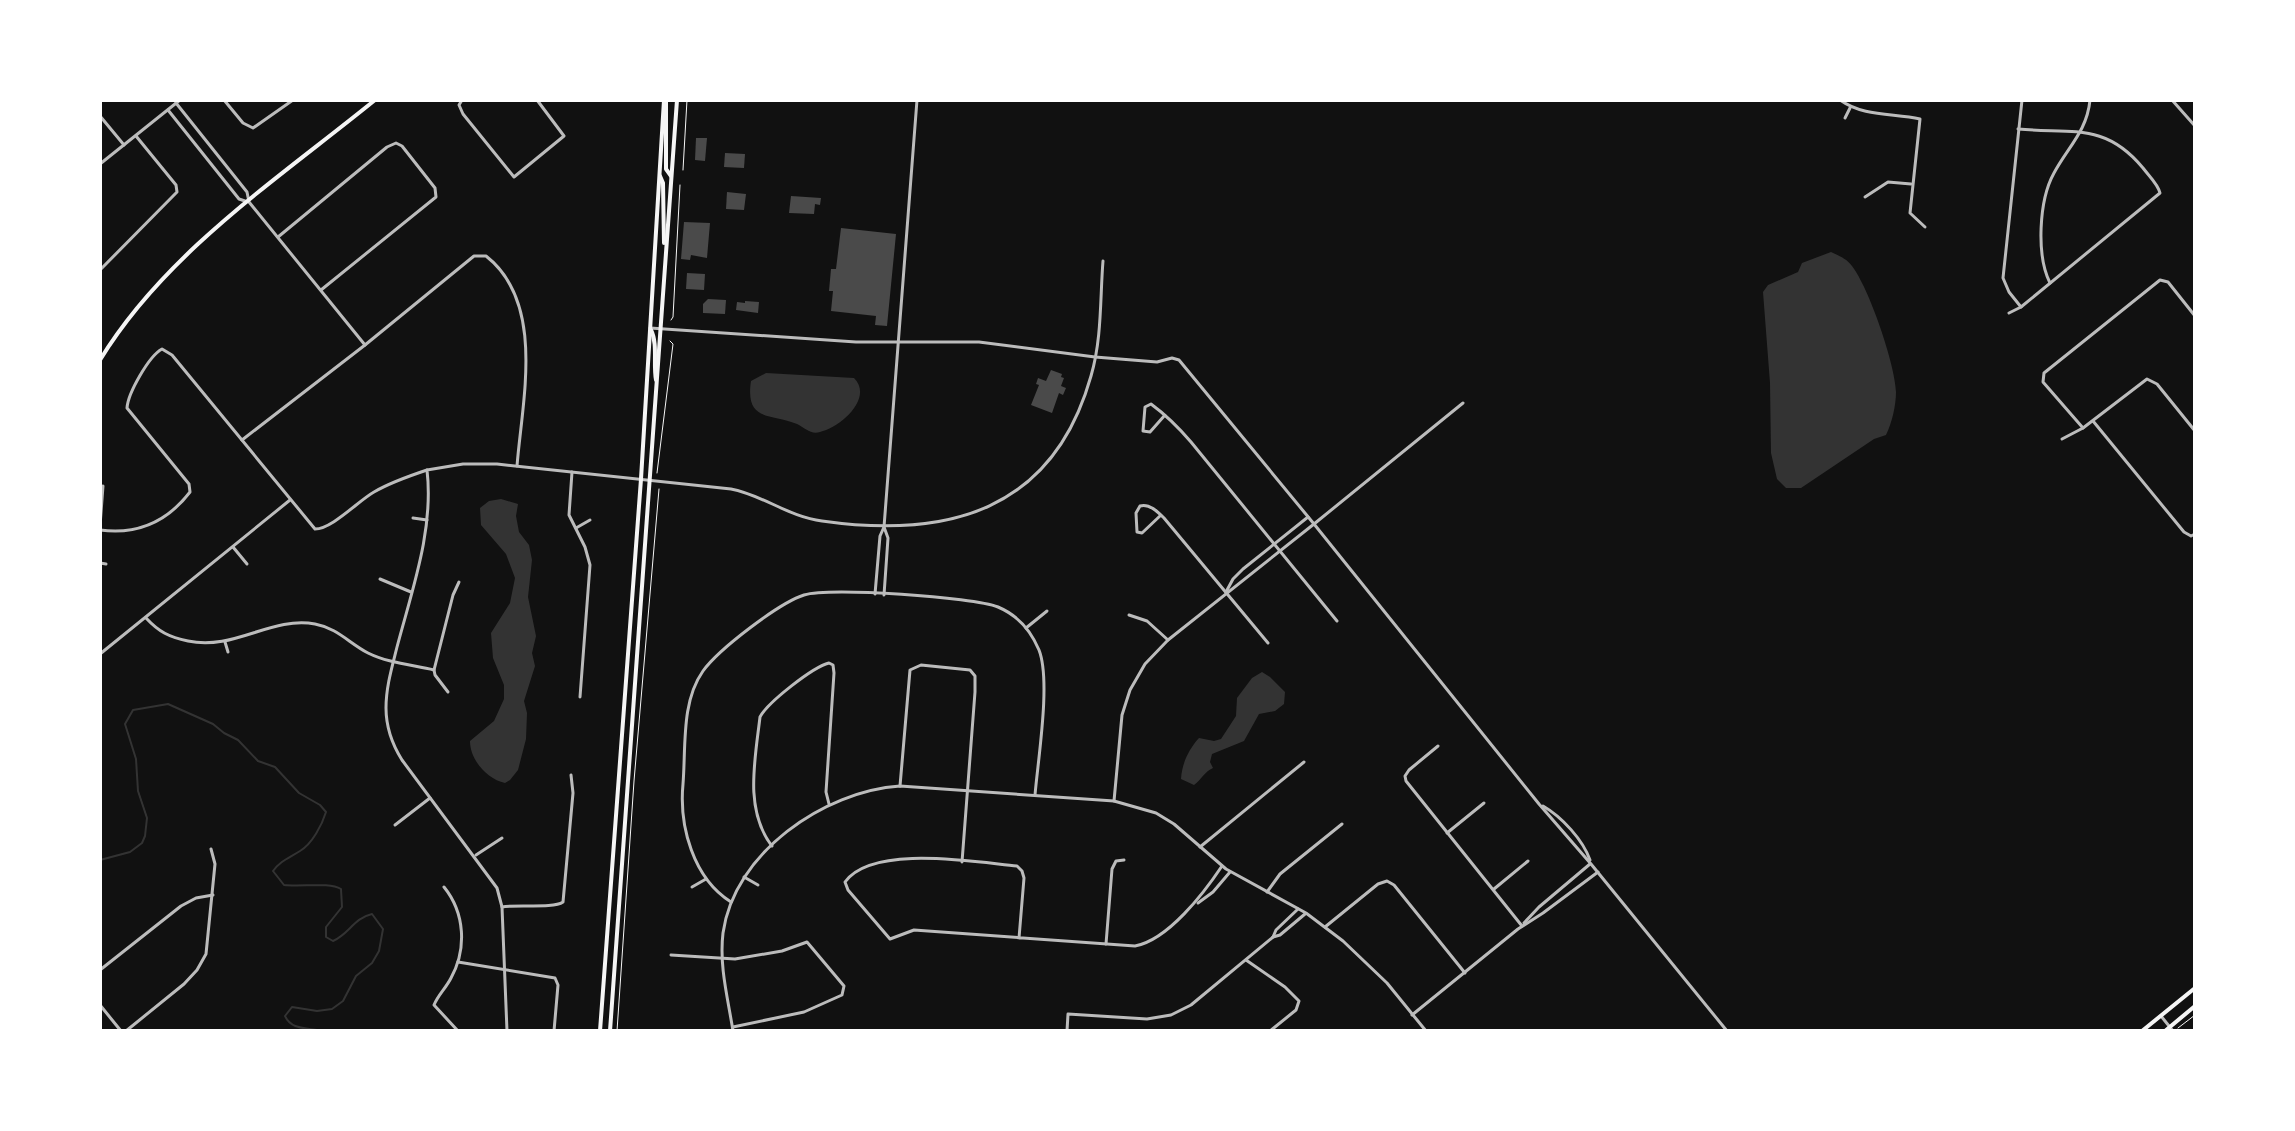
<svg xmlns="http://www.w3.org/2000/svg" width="2295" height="1131" font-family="Inter,sans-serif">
<rect width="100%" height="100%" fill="#111"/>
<g fill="#333">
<path d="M1831,252C1839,256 1846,258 1852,266C1869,288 1895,364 1896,392C1896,405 1892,423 1886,435L1874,439L1801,488H1786L1777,479L1771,453L1770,383L1763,292L1768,285L1798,272L1802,263Z"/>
<path d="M766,373L854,378C874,398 840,428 820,432C811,435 805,428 797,424C770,413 745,422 751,381Z"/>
<path d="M501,499L518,504L516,516L519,532L529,545L532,560L528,597L536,636L532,653L535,666L524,701L527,713L526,739L518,770L510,780L505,783C487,779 470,760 470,741L494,721L504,699V685L493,658L491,633L510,603L515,578L506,554L481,525L480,508L489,501Z"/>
<path d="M1262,672L1270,677L1285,692L1284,704L1275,711L1259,714L1244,741L1212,754L1210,762L1213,768C1205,771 1201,780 1194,785L1181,779C1182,763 1189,749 1199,738L1214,741L1221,739L1236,716L1237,698L1252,678Z"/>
</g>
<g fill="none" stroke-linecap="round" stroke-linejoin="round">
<path stroke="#333" stroke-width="2" d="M100,860L130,852L142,843L145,836L147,818L138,791L136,759L125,724L133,710L168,704L213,724L224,733L238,740L258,761L275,767L299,793L320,805L326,812C322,825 312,844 300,851C289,858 280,861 273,871L284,885C302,887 329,882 341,889L342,907L326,927V937L333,941C349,934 354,918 372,914L383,929L379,951L372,963L356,976L343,1001L332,1009L317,1011L292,1007L285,1016C292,1031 308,1027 322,1031"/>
</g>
<g fill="#4a4a4a">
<polygon points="696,138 707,138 705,161 695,160"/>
<polygon points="725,153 745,154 744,168 724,167"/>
<polygon points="727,192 746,194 744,210 726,209"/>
<polygon points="791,196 821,198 820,205 815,204 814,214 789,213"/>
<polygon points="684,222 710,223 707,258 691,255 690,260 681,259"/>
<polygon points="841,228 896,234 887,326 875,325 876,316 831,311 833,291 829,291 831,269 836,269"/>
<polygon points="687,273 705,274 704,290 686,289"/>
<polygon points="708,299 726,300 725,314 703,313 703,304"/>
<polygon points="745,301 759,302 758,313 736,310 737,302 745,303"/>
<polygon points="1051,370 1062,374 1061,377 1064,378 1061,386 1066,388 1063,395 1059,393 1052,413 1031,405 1039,385 1036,384 1038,378 1046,381"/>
</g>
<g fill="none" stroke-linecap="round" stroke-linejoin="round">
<g stroke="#f5f5f5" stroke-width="1">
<polyline points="683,170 687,100"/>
<polyline points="671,320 673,317 680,185"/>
<polyline points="657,473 673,344 670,341"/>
<polyline points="2178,1028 2195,1015"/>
<polyline points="617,1031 634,781 659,489"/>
</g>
<g stroke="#bcbcbc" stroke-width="3">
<polyline points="224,100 243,123 253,128 293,100"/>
<polyline points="462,100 459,105 463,114 514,177 564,136 537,100"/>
<path d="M1840,100C1864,117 1893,113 1920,119L1910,213L1925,227"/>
<polyline points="2172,100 2195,126"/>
<polyline points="100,116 124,145"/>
<polyline points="1845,118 1850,108"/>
<polyline points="1865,197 1888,182 1911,184"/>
<polyline points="278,237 387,147 396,143 402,146 435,188 436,197 321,290"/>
<polyline points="100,270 177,192 176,185 136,136"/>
<path d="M2050,283C2036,255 2039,200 2054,173C2068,147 2087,131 2090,100"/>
<polyline points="2021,307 2009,292 2003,278 2022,100"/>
<path d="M2009,313L2021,307L2160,193C2158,184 2149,176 2143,168C2105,122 2072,134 2018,129"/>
<path d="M1165,415L1150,432L1143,431L1145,407L1151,404C1166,415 1179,428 1191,442L1337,621"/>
<polyline points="2093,421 2184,532 2191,536 2195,534"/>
<polyline points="2083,428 2043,382 2044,373 2160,280 2168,282 2195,316"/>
<polyline points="242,440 365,345"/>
<polyline points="572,472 569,515 585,547 590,565 580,697"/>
<path d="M1161,515L1142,533L1137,532L1136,513L1140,506C1149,503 1158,512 1164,518L1268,643"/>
<polyline points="413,518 427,520"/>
<polyline points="1314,524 1463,403"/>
<polyline points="100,526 103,486"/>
<polyline points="576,528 590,520"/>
<path d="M100,530C137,535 167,522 190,492L189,484L127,408C128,393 149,356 162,349L172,355L315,529C332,529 358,501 374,492C391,482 409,476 427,470"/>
<polyline points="233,547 247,564"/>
<polyline points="100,563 106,564"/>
<polyline points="380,579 411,592"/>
<polyline points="875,594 880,536 884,527 917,100"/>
<polyline points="884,595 888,538 884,527"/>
<polyline points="1129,615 1147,621 1168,640"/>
<path d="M146,618C159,632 169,637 188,641C234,651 271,616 315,624C337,628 349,643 368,653C388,663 413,665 434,670"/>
<polyline points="1026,628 1047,611"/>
<polyline points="225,642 228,652"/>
<polyline points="100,654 290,500"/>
<polyline points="448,692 435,675 434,670 453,595 459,582"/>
<polyline points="1438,746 1409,770 1405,776 1406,781 1522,926"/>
<polyline points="900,786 910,670 921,665 970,670 975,676 975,692 962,862"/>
<polyline points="395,825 430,798"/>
<polyline points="1447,833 1484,803"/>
<path d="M772,846C744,810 755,760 760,717C768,702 813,667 829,663L833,665L834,673L826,792L829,804"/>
<polyline points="1200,847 1304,762"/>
<polyline points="476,855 502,838"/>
<polyline points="744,877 758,885"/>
<path d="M444,887C465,913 467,949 451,978C446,988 438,995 434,1005L458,1031"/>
<polyline points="692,887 706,879"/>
<polyline points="1494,889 1528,861"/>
<polyline points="1267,892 1280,874 1342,824"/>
<path d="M731,902C693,878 679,826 683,784C686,747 681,702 703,671C719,649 779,603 804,595C830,587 973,597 998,607C1017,615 1031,631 1039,650C1051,681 1038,759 1035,795"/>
<polyline points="1198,903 1213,892 1230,872"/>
<path d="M502,907C518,904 553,909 563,902L573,793L571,775"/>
<polyline points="1325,927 1378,884 1387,881 1394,885 1465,973"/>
<polyline points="1273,937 1280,935 1305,914"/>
<path d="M1019,938L1024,878L1022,871L1017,866C975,862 872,844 845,882L848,890L890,939L914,930L1135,946C1168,940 1204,893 1222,866"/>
<polyline points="1106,944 1112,869 1116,861 1124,860"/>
<polyline points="671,955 735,959 782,951 807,942 844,986 842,995 804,1012 733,1027"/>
<polyline points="1246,960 1285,987 1299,1001 1296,1010 1270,1031"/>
<polyline points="458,962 555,978 558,985 554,1031"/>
<polyline points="100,970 181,906 196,898 213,895"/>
<polyline points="126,1031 184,984 197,970 206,954 215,864 211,849"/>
<polyline points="1067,1031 1068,1014 1147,1019 1171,1015 1191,1005 1273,937 1276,930 1298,909"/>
</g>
<g stroke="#bcbcbc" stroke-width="3">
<path d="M176,103L247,192L249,202L365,345L474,256H486C546,303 522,401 517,466"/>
<polyline points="168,110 239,199 245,201"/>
<polyline points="100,164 180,100"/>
<polyline points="650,328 856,342 979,342 1095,357 1157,362 1172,358 1179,360 1314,524 1539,804 1591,864 1727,1031"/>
<polyline points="2062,439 2083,428 2147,379 2157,384 2195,431"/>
<polyline points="1226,592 1233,579 1243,569 1308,517"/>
<polyline points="1114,801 1122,715 1130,690 1145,664 1168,640 1314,524"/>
<path d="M1543,806C1562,817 1583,840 1590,860"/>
<polyline points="1524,923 1539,907 1590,864"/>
<polyline points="100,1005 121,1031"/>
<polyline points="1412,1015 1518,929 1543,913 1598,872"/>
<polyline points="2161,1016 2173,1031"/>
<path d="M507,1031L502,907L497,888L402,760C392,744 386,727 386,708C386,687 392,667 397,647C412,590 434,530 427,470L463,464H497L731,489C763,495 789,517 822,521C948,539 1053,511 1091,376C1102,339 1100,298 1103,261"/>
<path d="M733,1031C728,999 719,966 723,933C734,853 824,791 900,786L1114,801L1156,813L1174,824L1226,869L1306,913L1343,941L1387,983L1426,1031"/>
</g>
<g stroke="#f5f5f5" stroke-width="4">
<polyline points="666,102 666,169 671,176"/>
<polyline points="660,176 663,183 664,243"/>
<path d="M651,330C658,344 653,364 656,380"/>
<path d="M100,360C165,253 279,178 375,100"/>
<polyline points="600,1031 641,479 664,100"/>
<polyline points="610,1031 677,100"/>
<polyline points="2142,1031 2195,988"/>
<polyline points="2165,1031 2195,1006"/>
</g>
</g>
<rect width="2295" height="1131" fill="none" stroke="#ffffff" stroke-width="204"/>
</svg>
